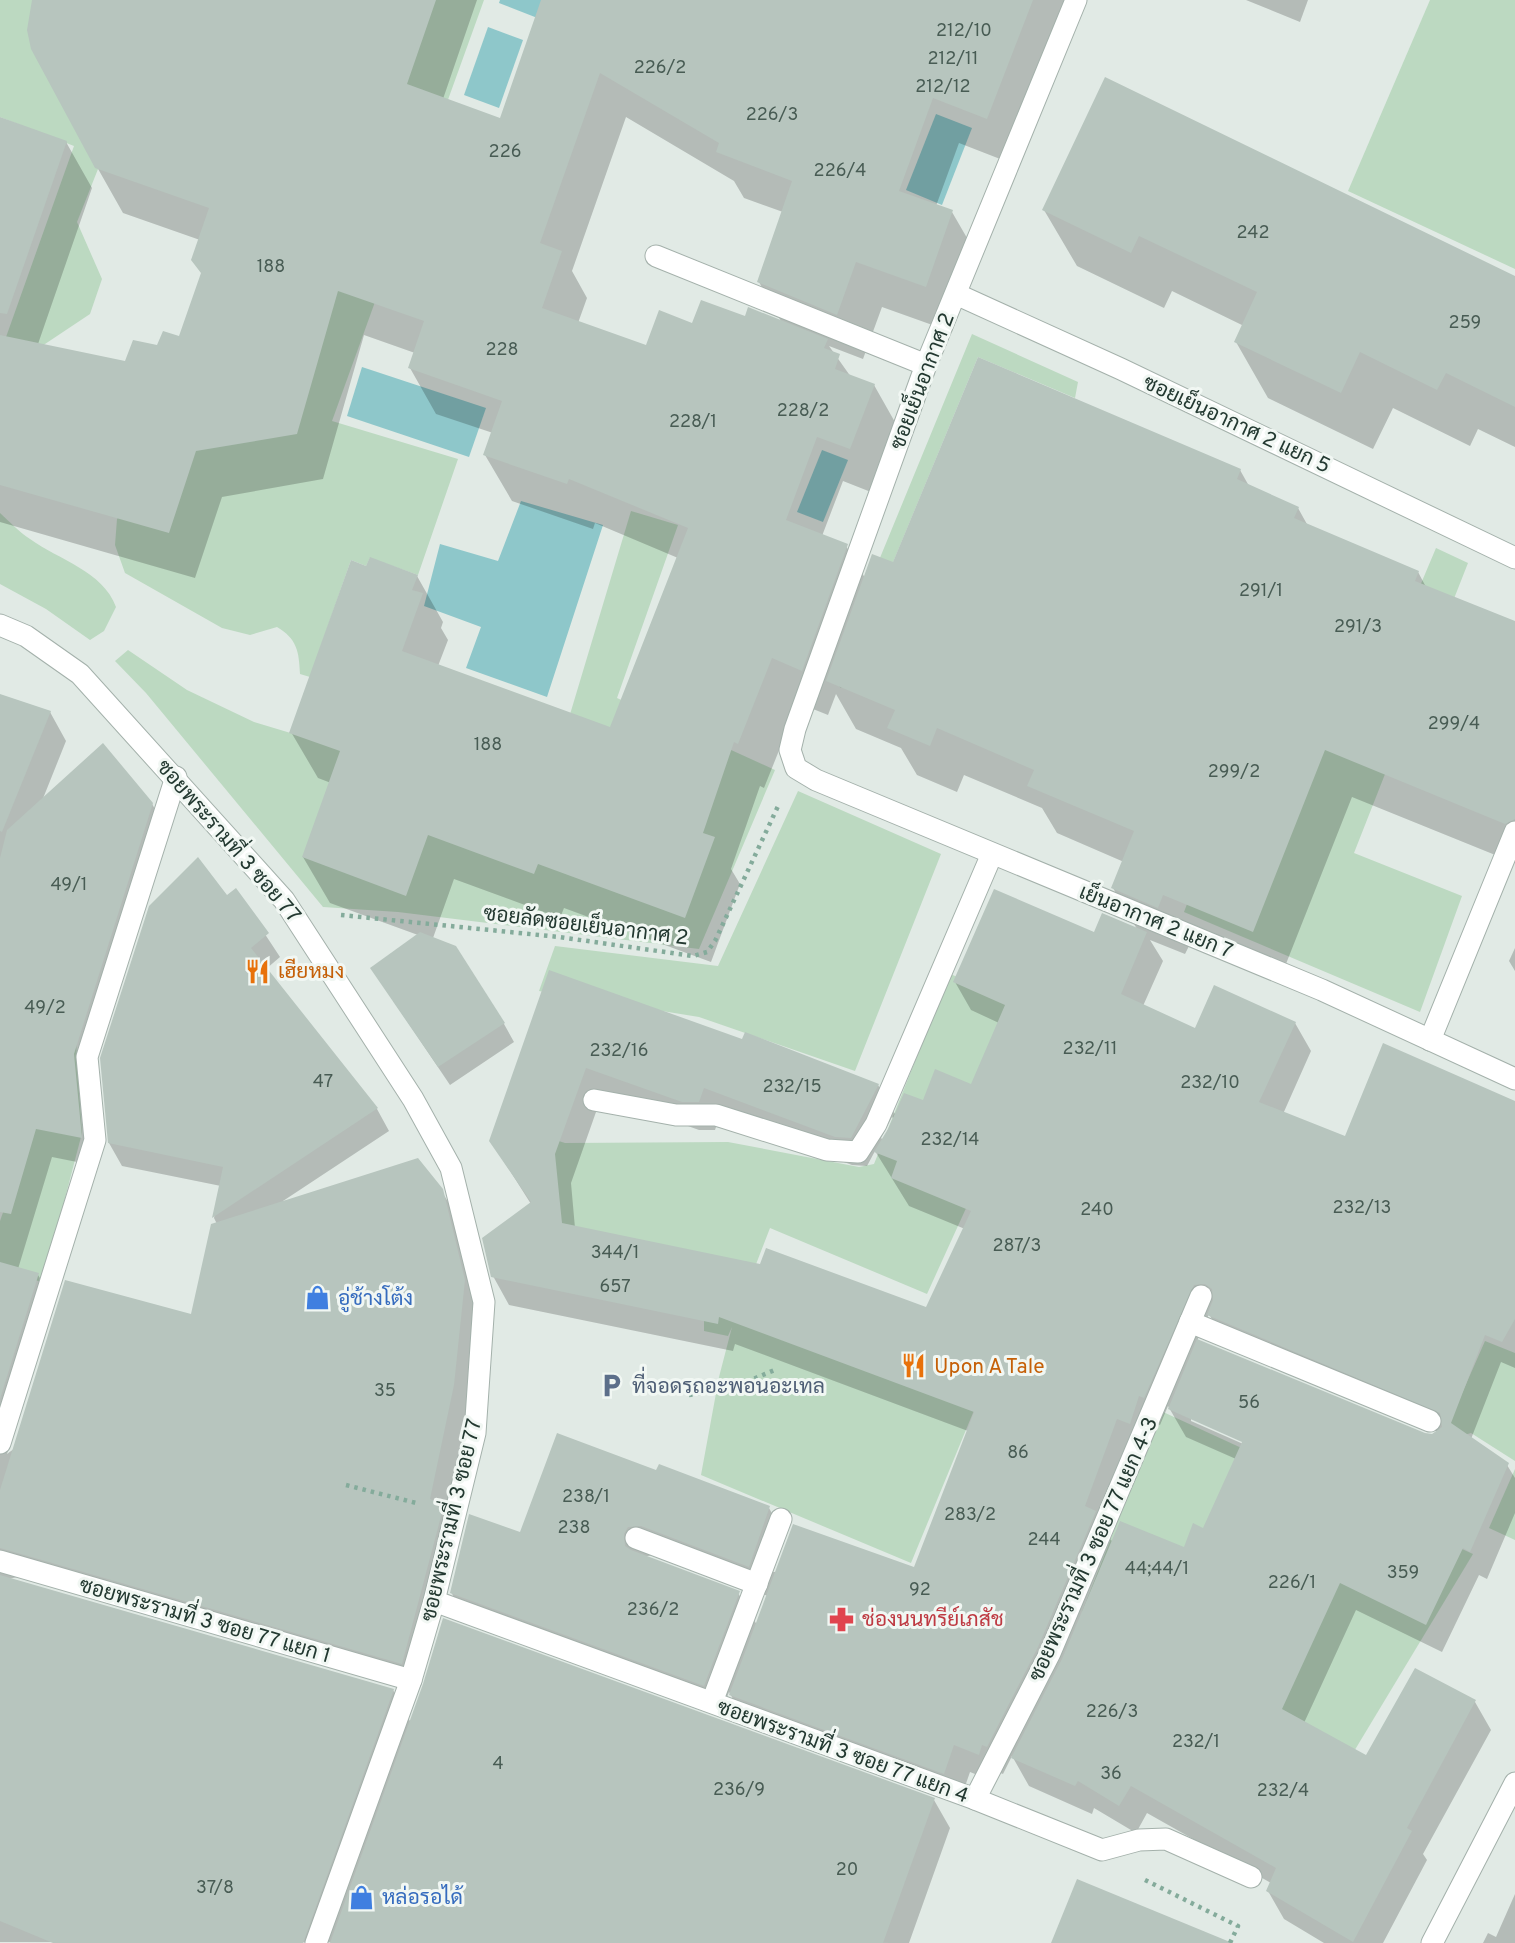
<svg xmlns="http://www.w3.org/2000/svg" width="1515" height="1943" font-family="Overpass,Sarabun,sans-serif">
<rect width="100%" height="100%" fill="#e1eae5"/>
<g fill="#bcd9c1">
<polygon points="0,0 165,0 77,222 102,279 90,314 42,346 0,354 74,146 0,117"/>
<path d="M396,0H484L332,421L458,459L418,575L370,558L366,566L351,560L310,677L300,674C299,651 297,639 277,627L250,635L222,628L125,573L115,545L117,519L189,438Z"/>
<polygon points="1430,0 1515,0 1515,269 1348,191"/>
<polygon points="972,334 1078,382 1075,398 978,357 841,688 831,677"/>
<polygon points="631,511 678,525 617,698 775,770 699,949 398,912 323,907 146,693 115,661 128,650 187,690 254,722 357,753 568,721"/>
<path d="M0,513C10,522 19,532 30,539C59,560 103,571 116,607L104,631L90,640L46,609L0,584Z"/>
<polygon points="1436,548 1468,563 1354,853 1462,896 1420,1012 1184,912 1280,659 1374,695"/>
<polygon points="798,791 941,854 855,1071 699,1017 539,991 555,946 718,966"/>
<polygon points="950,974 1054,1015 927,1294 770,1228 736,1316 975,1408 911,1563 701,1475 719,1377 732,1327 728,1336 704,1331 704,1301 542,1227 534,1133 565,1143 728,1142 859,1167 874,1164"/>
<polygon points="65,1036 76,1041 82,1133 43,1283 0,1266 0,1221"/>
<polygon points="1485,1341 1515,1353 1515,1461 1471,1433 1454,1438 1445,1432"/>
<polygon points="1161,1411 1473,1554 1353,1753 1082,1612"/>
<polygon points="1515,1469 1515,1540 1489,1528"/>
</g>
<g fill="#8ec7ca">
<polygon points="500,0 594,0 581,35 499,3"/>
<polygon points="488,27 523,40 499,108 464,95"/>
<polygon points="936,114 972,128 942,205 906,190"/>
<polygon points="362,367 486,408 469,457 347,416"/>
<polygon points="822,450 848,460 823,522 797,512"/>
<polygon points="521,501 603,525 547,697 466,668 481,627 424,606 440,544 498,561"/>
</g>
<g fill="#0003" fill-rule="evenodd">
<path d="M37,0H477L443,99L501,120L559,0H1076L1013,164L959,143L936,206L952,212L978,257L952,332L882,307L863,359L829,346L851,377L874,385L900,431L876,494L843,481L822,536L846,546L865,578L894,564L1240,470L1249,486L1298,508L1308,526L1418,572L1426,587L1515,623V863L1352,797L1280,979L1191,942L1185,954L1150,940L1163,961L1143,1006L1195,1030L1295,1023L1311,1051L1283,1114L1346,1138L1515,1103V1368L1501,1362L1471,1439L1507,1465L1515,1478V1513L1487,1579L1479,1575L1442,1652L1356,1610L1304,1723L1366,1758L1416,1670L1475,1702L1491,1730L1423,1854L1427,1860L1383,1943H1324L1284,1919L1268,1891L1271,1883L1147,1813L1136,1833L1094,1808L1092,1814L1029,1786L1012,1756L1003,1774L998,1772L995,1782L970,1772L960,1801L747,1723L729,1692L721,1714L468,1622L451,1592L521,1535L657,1472L769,1508L785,1537L773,1572L915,1570L968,1431L735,1344L733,1351L509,1305L493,1276L531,1204L491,1141L550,972L742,1042L878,1085L896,1116L972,1086L999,1023L971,1010L955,982L1095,934L1137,929L1113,888L1124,862L1057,833L1042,808L964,775L957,792L917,775L901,748L856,729L836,694L828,715L798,703L764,788L760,786L731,869L740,884L711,962L564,908L560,918L454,879L433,938L504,1024L514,1042L450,1085L372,969L418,935L330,903L303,857L331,783L318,778L291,732L367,568L417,576L443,622L441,628L448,640L438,666L611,729L678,558L595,523L593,529L512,501L485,455L493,433L436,414L410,368L415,353L364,335L323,479L222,497L195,578L0,522V119L66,142L92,188L38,344L126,363L180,339L202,274L193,259L200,240L123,213L97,167ZM626,117L734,181L744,198L783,212L759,282L782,323L746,319L693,325L647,347L578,323L587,298L572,271ZM602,1095L699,1130H715L720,1115L852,1165L867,1166L875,1151L909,1206L965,1229L926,1309L575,1228L571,1183ZM892,1117L894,1119L883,1140L881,1138ZM1209,1314L1225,1343L1438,1432L1433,1436L1425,1435L1197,1341ZM1168,1406L1186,1437L1236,1459L1204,1530L1185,1550L1113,1543L1103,1527L1155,1423L1160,1425ZM1191,1417L1251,1443L1250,1447L1191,1421ZM658,1554L768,1596L757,1625L738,1593L643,1557Z"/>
<polygon points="1246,0 1308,0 1300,22"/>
<polygon points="1044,210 1515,278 1515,447 1478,429 1470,446 1393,408 1373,449 1268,398 1236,342 1244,326 1172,291 1164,308 1077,266"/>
<polygon points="0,696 50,712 66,741 42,801 152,804 169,833 90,1083 97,1166 52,1157 18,1269 38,1275 55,1303 7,1454 192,1316 217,1224 214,1218 221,1186 122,1166 109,1143 227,898 236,890 280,957 266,969 377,1109 389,1131 283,1201 441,1190 458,1219 481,1310 469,1414 418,1691 21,1576 9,1579 393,1690 411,1723 934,1800 950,1828 909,1943 0,1942"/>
<polygon points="1515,948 1515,971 1509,961"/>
<polygon points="1515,1894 1515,1943 1483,1943 1488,1933 1496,1937"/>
</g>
<g fill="#b7c5be">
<polygon points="32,0 436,0 407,84 500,118 541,0 1033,0 987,119 933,98 899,191 953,210 926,287 856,262 837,315 757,282 792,181 716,152 719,143 600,73 540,243 562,251 542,308 646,345 659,310 692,323 701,300 745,316 748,307 828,339 824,348 840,354 835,369 875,384 850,449 817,437 786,520 848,544 802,671 772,658 738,744 734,742 703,833 715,837 685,918 538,864 534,874 428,835 406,896 302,857 340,751 289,733 351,560 366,566 370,557 418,575 412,590 423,593 402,651 610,727 688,528 569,479 567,484 483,455 502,401 408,368 424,321 338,291 297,434 196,451 169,533 0,485 0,335 125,361 133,340 157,345 163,331 179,336 201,273 191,260 209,208 95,168 31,49 27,30"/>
<polygon points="1105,77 1515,276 1515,407 1446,373 1437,390 1360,352 1341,393 1234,342 1257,292 1139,236 1131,253 1042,210"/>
<polygon points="0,117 67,141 7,314 0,313"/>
<polygon points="978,357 1241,469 1237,479 1299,507 1294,518 1419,571 1415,581 1515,621 1515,819 1505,824 1325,750 1253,932 1163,895 1158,908 1111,888 1134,831 1027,786 1034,770 937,728 930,746 887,728 895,710 826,681 872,554 893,562"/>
<polygon points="0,694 51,711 2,832 0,831"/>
<polygon points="103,743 153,803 74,1054 82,1138 36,1129 11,1214 0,1212 0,858 7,830"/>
<polygon points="198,857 227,895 236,888 269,933 251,948 378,1108 212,1218 223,1167 108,1143 100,1058 149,906"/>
<polygon points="994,889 1094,932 1102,913 1147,932 1121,994 1195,1028 1214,985 1296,1022 1259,1102 1345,1136 1383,1043 1515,1101 1515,1319 1502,1342 1485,1335 1451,1423 1509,1463 1470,1552 1463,1548 1426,1625 1340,1583 1282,1709 1366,1755 1415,1668 1476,1700 1407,1828 1412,1831 1353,1942 1266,1891 1276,1868 1131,1786 1119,1806 1078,1781 1075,1786 1011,1758 1062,1659 1120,1521 1184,1547 1193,1523 1203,1528 1242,1442 1168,1409 1197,1339 1425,1433 1432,1434 1442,1427 1440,1413 1207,1315 1213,1300 1212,1289 1205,1284 1194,1285 1144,1398 1139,1396 1130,1424 1117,1419 1085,1506 1096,1511 1038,1647 987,1747 982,1745 979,1755 954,1745 944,1774 729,1695 793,1524 914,1567 974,1412 719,1317 718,1324 491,1277 482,1238 531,1202 489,1141 549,970 742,1039 745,1032 879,1084 851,1138 835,1137 704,1088 699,1102 682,1102 586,1068 555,1154 562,1223 760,1264 766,1248 926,1307 971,1211 891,1178 897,1161 874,1152 888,1129 904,1093 923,1100 935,1069 971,1084 1005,1005 953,982"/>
<polygon points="420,932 456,946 505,1023 438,1067 370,968"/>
<polygon points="418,1158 443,1189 465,1280 454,1385 430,1499 444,1505 402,1664 0,1548 0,1490 65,1280 191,1314 211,1224"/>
<polygon points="0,1262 39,1273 0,1399"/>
<polygon points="557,1433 656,1470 659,1464 770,1506 749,1567 641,1526 628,1527 624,1534 625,1546 631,1550 740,1591 704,1686 450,1593 469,1514 520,1532"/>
<polygon points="0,1575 394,1689 303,1943 53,1943 0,1921"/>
<polygon points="443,1618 935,1798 883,1943 330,1943 423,1684"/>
<polygon points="1077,1879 1230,1942 1230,1943 1051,1943"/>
</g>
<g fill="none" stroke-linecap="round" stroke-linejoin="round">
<defs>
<g id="minor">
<polyline points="1076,0 926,365 795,729 790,750 796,768 816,780 1322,990 1515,1079"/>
<polyline points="656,256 926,365"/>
<polyline points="956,294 1121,369 1515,558"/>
<polyline points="0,625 26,636 80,674 284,900 413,1099 451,1168 484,1302 475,1433 434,1601 411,1680 316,1943"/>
<polyline points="1430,1040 1515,832"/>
<polyline points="594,1100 676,1115 716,1115 827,1150 858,1152 876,1124 992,854"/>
<polyline points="1190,1322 1430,1421"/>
<polyline points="0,1443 95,1140 87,1057 176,777"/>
<polyline points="636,1538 757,1584"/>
<polyline points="0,1561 411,1680"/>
<polyline points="434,1601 975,1799 1102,1850 1139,1840 1166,1839 1251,1877"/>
<polyline points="712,1702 781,1519"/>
<polyline points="975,1799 1050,1653 1201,1296"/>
<polyline points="1432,1943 1515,1783"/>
</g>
</defs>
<use href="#minor" stroke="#a4b1ab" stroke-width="23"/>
<g stroke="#84ab9b" stroke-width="4.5" stroke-dasharray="3.5 5" stroke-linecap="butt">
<polyline points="341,915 559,937 693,956 707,952 715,941 779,804"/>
<polyline points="689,1395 727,1390 777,1369"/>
<polyline points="346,1485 420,1504"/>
<polyline points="1145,1880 1238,1926 1230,1943"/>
</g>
<use href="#minor" stroke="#fff" stroke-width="21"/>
</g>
<defs>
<symbol id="restaurant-bare" viewBox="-9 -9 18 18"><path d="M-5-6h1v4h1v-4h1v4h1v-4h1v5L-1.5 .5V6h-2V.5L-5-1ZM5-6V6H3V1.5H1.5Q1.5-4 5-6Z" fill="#e8710a" stroke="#f1f7f3" stroke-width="2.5" paint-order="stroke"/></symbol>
<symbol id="shop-bare" viewBox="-9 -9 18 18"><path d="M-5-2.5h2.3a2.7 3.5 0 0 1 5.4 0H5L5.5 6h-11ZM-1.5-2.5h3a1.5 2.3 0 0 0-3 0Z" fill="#3f7fe0" stroke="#f1f7f3" stroke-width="2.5" paint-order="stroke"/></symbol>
<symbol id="parking-bare" viewBox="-9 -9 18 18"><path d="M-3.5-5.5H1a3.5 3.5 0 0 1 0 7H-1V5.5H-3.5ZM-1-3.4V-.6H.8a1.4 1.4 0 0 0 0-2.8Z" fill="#5c6f8a" stroke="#f1f7f3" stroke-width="2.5" paint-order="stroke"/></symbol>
<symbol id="pharmacy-bare" viewBox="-9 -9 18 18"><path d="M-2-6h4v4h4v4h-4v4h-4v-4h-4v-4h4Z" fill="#e0444e" stroke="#f1f7f3" stroke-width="2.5" paint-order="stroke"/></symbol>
</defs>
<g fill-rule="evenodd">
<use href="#restaurant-bare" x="240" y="954" width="35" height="35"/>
<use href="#shop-bare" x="300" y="1280" width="35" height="35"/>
<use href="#restaurant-bare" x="896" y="1348" width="35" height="35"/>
<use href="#parking-bare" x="594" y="1368" width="35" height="35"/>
<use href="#pharmacy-bare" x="824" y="1602" width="35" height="35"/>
<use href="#shop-bare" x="344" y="1880" width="35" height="35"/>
</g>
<g text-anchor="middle" stroke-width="6" stroke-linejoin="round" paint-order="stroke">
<g font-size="18" fill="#485c54">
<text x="964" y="36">212/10</text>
<text x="953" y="64">212/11</text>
<text x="660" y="73">226/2</text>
<text x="943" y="92">212/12</text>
<text x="772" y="120">226/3</text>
<text x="505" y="157">226</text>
<text x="840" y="176">226/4</text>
<text x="1253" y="238">242</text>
<text x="271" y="272">188</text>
<text x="1465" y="328">259</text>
<text x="502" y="355">228</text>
<text x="803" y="416">228/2</text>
<text x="693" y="427">228/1</text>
<text x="1261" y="596">291/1</text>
<text x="1358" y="632">291/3</text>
<text x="1454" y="729">299/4</text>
<text x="488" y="750">188</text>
<text x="1234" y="777">299/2</text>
<text x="69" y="890">49/1</text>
<text x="45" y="1013">49/2</text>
<text x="1090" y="1054">232/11</text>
<text x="619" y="1056">232/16</text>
<text x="323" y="1087">47</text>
<text x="1210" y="1088">232/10</text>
<text x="792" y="1092">232/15</text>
<text x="950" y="1145">232/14</text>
<text x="1362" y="1213">232/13</text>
<text x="1097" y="1215">240</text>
<text x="1017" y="1251">287/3</text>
<text x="615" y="1258">344/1</text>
<text x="615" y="1292">657</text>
<text x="385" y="1396">35</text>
<text x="1249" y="1408">56</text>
<text x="1018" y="1458">86</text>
<text x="586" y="1502">238/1</text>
<text x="970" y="1520">283/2</text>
<text x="574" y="1533">238</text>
<text x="1044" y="1545">244</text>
<text x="1157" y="1574">44;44/1</text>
<text x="1403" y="1578">359</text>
<text x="1292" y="1588">226/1</text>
<text x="920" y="1595">92</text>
<text x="653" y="1615">236/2</text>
<text x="1112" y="1717">226/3</text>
<text x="1196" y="1747">232/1</text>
<text x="498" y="1769">4</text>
<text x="1111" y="1779">36</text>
<text x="739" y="1795">236/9</text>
<text x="1283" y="1796">232/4</text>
<text x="847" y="1875">20</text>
<text x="215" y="1893">37/8</text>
</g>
<g font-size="21" fill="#233931" stroke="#f1f7f3">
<text transform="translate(922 381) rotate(-69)" y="7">ซอยเย็นอากาศ 2</text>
<text transform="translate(1237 424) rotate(25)" y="7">ซอยเย็นอากาศ 2 แยก 5</text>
<text transform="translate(229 841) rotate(49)" y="7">ซอยพระรามที่ 3 ซอย 77</text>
<text transform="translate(1156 921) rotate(22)" y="7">เย็นอากาศ 2 แยก 7</text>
<text transform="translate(586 925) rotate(7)" y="7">ซอยลัดซอยเย็นอากาศ 2</text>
<text transform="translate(451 1520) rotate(-77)" y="7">ซอยพระรามที่ 3 ซอย 77</text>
<text transform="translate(1093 1549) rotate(-66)" y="7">ซอยพระรามที่ 3 ซอย 77 แยก 4-3</text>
<text transform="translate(205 1620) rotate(16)" y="7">ซอยพระรามที่ 3 ซอย 77 แยก 1</text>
<text transform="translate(843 1751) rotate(20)" y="7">ซอยพระรามที่ 3 ซอย 77 แยก 4</text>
</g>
<g font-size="21" fill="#c56008" stroke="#f1f7f3" text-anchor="start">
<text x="278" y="978">เฮียหมง</text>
<text x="934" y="1373">Upon A Tale</text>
</g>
<g font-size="21" fill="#366cbe" stroke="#f1f7f3" text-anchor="start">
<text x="338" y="1305">อู่ช้างโต้ง</text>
<text x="382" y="1904">หล่อรอได้</text>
</g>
<g font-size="21" fill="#4e5e75" stroke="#f1f7f3" text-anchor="start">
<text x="632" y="1393">ที่จอดรถอะพอนอะเทล</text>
</g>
<g font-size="21" fill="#be3a42" stroke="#f1f7f3" text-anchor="start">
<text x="862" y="1626">ช่องนนทรีย์เภสัช</text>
</g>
</g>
</svg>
